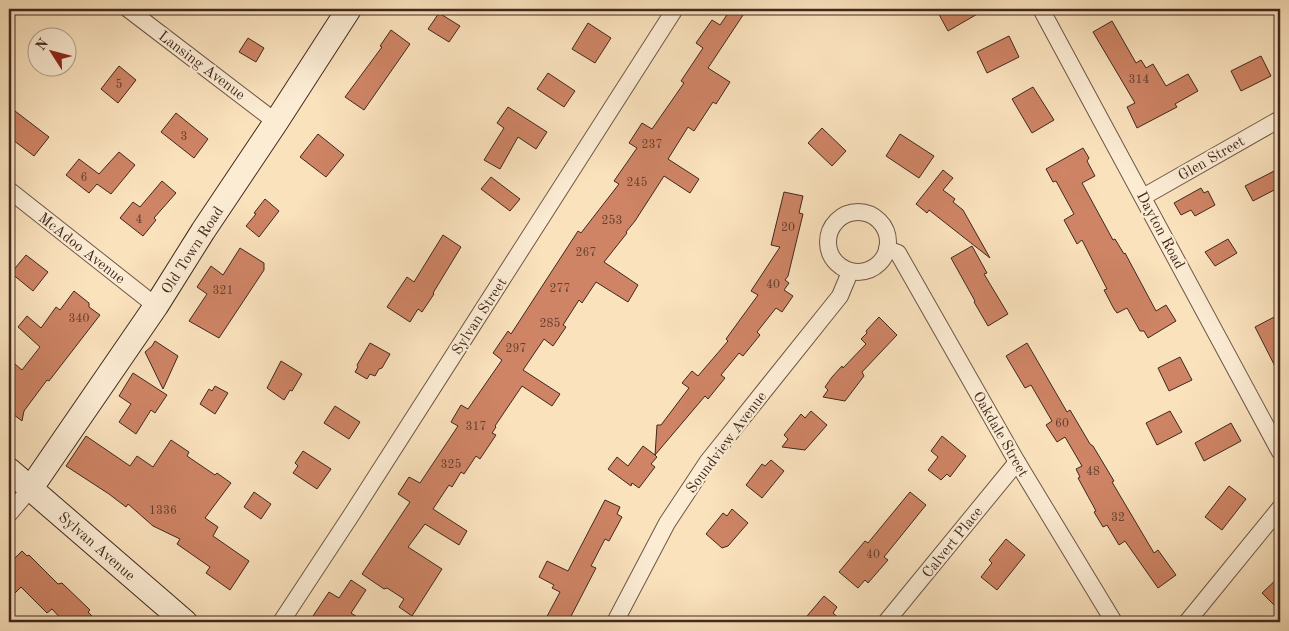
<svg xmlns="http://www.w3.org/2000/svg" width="1289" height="631" font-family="'Old Standard TT',serif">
<rect width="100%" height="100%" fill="#fae2bd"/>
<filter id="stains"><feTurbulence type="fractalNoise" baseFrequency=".004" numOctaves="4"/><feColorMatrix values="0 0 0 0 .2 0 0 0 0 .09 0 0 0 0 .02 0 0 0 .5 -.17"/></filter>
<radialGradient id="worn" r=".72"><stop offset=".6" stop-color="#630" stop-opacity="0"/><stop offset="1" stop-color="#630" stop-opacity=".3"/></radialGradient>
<g fill="#ce8465" stroke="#40291e">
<polygon points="731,9 747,9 708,68 730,82 716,104 713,102 694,131 688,127 668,159 699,179 690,193 664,176 635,221 626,232 627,233 604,262 638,285 628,302 596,282 582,303 579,300 563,325 566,327 553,346 544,339 523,370 560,394 552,406 522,386 495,426 496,427 492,433 496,435 480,459 476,456 464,474 461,472 452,487 449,485 433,509 467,531 459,545 425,524 408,547 442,569 412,616 399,607 404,599 387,588 384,589 362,574 410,502 398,494 409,477 420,483 458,426 451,422 461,405 468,409 502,360 493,353 508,331 511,334 578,231 581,233 619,184 614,181 637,148 629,143 642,123 652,129 684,83 681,81 703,48 696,43 712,20 720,25"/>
<polygon points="936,9 986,9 948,31"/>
<polygon points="439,13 460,26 449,42 428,29"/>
<polygon points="1112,21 1136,63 1141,60 1146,68 1153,64 1166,86 1188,74 1198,91 1175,104 1177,107 1137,128 1127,107 1135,103 1093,32"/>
<polygon points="588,23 611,38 595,63 572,49"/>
<polygon points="391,30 410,44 364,110 345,97 382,47 380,46"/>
<polygon points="1009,36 1019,57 987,73 977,52"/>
<polygon points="248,38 264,48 256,62 239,52"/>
<polygon points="1261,56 1271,76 1241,91 1231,71"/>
<polygon points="119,66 136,80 118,103 101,89"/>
<polygon points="548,73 575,91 564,107 537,89"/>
<polygon points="1033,87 1054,120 1032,133 1012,99"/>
<polygon points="508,107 547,132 536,149 518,137 500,169 484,160 504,128 497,123"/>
<polygon points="15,111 49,137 34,156 9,137 9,119"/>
<polygon points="176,113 208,139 194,158 161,132"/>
<polygon points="822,128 846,151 832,166 808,143"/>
<polygon points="318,134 344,155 326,177 300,157"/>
<polygon points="900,134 934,156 919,178 886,156"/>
<polygon points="1083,148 1089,158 1087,161 1095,176 1082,183 1113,240 1115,239 1124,254 1125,253 1156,311 1166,305 1176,321 1148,338 1144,331 1140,331 1127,308 1117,313 1114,309 1104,290 1107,289 1082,240 1077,244 1064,220 1074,214 1056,181 1053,182 1046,169"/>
<polygon points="119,152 135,165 111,194 97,184 89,193 66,175 79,159 99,174"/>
<polygon points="1280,168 1280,187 1253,201 1245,186"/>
<polygon points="943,170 953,178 943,190 955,199 953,202 963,210 990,258 929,210 927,213 916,204"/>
<polygon points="491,177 520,199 510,211 481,189"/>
<polygon points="162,181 176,193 154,218 156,220 143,236 120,218 133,202 140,207"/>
<polygon points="1201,188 1204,193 1208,191 1215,205 1195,216 1191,210 1181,215 1174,203"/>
<polygon points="784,192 803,196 799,213 803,214 788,276 785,280 789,283 784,290 793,296 782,312 776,308 757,332 760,335 743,356 739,353 721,375 725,378 708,399 705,396 655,455 657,457 651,464 655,467 639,488 632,483 631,486 608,469 617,457 628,466 643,446 655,455 657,425 661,425 689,388 682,383 692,371 698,376 728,341 726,339 758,295 751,291 780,247 771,245"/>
<polygon points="265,199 279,211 259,237 246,226 256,214 254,213"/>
<polygon points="443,235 461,247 433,293 434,294 422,312 418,309 410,322 387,307 407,277 414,282"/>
<polygon points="1228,239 1237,253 1215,266 1205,252"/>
<polygon points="972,246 987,273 984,274 1008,314 988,326 974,302 975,301 951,258"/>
<polygon points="240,248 264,263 264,270 219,338 189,321 207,294 197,287 211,266 223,275"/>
<polygon points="26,255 48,272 33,291 11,273"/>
<polygon points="74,291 89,303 89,307 100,315 49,381 47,380 24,411 22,421 9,411 9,359 22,370 40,347 18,327 27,316 41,328 56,307 60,310"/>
<polygon points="1280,314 1280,376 1255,327"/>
<polygon points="879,317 897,335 862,372 864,376 845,401 823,397 828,390 825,387 832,377 842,366 843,368 866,344 861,339 867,333 866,331"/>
<polygon points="155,341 178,356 163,389 145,352 152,346"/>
<polygon points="370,343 390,354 382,368 379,369 375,376 370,374 367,379 355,372 358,367 357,365"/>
<polygon points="1027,343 1067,412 1070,410 1090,444 1093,446 1114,481 1112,482 1154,553 1158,550 1176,575 1158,588 1125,541 1119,545 1107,525 1103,527 1094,512 1096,511 1078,478 1080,477 1076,469 1082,466 1065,437 1057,442 1046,425 1052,421 1031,385 1025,388 1006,356"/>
<polygon points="1180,357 1192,380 1169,391 1158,368"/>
<polygon points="281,361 302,374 292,391 290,390 284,400 267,388"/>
<polygon points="133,373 167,395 155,413 151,410 136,434 119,422 131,404 119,396"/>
<polygon points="215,386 228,393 215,414 200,404 209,389 212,391"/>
<polygon points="335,406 360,422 349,439 324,423"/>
<polygon points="811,411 827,425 805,450 782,447 788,439 784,435 801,414 805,418"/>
<polygon points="1170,411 1182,432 1157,445 1146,423"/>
<polygon points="1231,423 1241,441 1204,461 1195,443"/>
<polygon points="86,436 130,466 137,456 153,467 171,440 189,452 187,456 215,475 217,473 231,483 205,518 218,527 213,536 249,561 230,590 206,573 210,567 177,544 180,539 153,526 128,504 126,507 109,494 66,466"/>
<polygon points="942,436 966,456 950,477 947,474 941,480 928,470 938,457 931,451"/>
<polygon points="303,451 331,469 317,489 293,473 298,466 295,463"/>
<polygon points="771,460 784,471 762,498 746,485 762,464 765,466"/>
<polygon points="1229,486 1246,499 1222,530 1205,517"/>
<polygon points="254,492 271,504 261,519 244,507"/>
<polygon points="910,492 926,505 884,557 888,560 868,583 865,580 858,588 839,572 865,541 868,543"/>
<polygon points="605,500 620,507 617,514 622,517 609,541 605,539 591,566 596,568 568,622 544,622 560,592 552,588 554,585 539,577 547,561 568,571"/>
<polygon points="732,509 748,523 728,546 722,548 706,534 723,513 727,516"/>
<polygon points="1006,539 1025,555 997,590 981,577 992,563 989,560"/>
<polygon points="22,551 27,556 29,555 58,584 62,583 90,610 88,612 98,622 64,622 52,609 47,613 21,587 9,599 9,564"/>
<polygon points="1280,576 1280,611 1262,593"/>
<polygon points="351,580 366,590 351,613 365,622 309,622 329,592 339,598"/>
<polygon points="824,596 837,607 833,613 843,622 802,622"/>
</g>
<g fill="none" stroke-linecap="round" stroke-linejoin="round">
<defs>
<g id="street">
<polyline points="128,9 276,122"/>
<polyline points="1041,9 1280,452"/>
<polyline points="9,190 156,306"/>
<polyline points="1143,197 1280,119"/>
<circle cx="858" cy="242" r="30"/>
<polyline points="887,249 898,253 1017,462 1114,622"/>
<polyline points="9,514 31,488"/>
<polyline points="281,622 352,514 675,9"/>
<polyline points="615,622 667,523 708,461 840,296 850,272"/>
<polyline points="886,622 1017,462"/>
<polyline points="1187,622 1280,508"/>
</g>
<g id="secondary">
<polyline points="9,470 185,622"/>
<polyline points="31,488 156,306 203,231 276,122 349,9"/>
</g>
</defs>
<use href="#street" stroke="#6e5746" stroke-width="18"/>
<use href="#secondary" stroke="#40291e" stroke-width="26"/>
<use href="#street" stroke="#fcecd4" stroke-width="16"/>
<use href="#secondary" stroke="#fcecd4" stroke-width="24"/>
</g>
<g text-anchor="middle" stroke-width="4.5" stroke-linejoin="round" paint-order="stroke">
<g font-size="12" fill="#644030">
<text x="1139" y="83">314</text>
<text x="119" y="88">5</text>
<text x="184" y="140">3</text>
<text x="652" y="148">237</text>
<text x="84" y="181">6</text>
<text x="637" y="186">245</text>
<text x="139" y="223">4</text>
<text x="612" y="224">253</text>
<text x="788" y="231">20</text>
<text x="586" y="256">267</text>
<text x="773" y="288">40</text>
<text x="560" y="292">277</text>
<text x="223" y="294">321</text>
<text x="79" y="322">340</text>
<text x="550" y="327">285</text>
<text x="516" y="352">297</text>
<text x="1062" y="427">60</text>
<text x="476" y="430">317</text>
<text x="451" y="468">325</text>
<text x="1093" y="475">48</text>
<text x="163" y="514">1336</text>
<text x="1118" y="521">32</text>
<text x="873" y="558">40</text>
</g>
<g font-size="15" fill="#40291e" stroke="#fcecd4">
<text transform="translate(202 65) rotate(37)" y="5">Lansing Avenue</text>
<text transform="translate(1211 158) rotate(-30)" y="5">Glen Street</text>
<text transform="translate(1161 230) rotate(62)" y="5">Dayton Road</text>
<text transform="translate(82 248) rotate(38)" y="5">McAdoo Avenue</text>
<text transform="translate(192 250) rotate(-57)" y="5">Old Town Road</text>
<text transform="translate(479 316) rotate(-57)" y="5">Sylvan Street</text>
<text transform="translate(1001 434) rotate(60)" y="5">Oakdale Street</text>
<text transform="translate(726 442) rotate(-53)" y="5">Soundview Avenue</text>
<text transform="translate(952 542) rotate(-51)" y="5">Calvert Place</text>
<text transform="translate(97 546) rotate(41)" y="5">Sylvan Avenue</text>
</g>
</g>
<rect width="1289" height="631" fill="none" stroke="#fae2bd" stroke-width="30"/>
<rect x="10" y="10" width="1269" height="611" fill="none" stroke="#40291e" stroke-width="2.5"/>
<rect x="15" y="15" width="1259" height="601" fill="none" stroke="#40291e"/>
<g transform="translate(52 52) rotate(306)"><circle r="24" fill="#fcecd4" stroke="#b19e8b"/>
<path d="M0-4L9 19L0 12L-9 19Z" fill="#8f2418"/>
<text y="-8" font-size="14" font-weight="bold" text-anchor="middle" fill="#40291e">N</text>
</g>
<rect width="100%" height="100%" filter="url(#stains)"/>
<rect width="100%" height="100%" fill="url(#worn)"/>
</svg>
